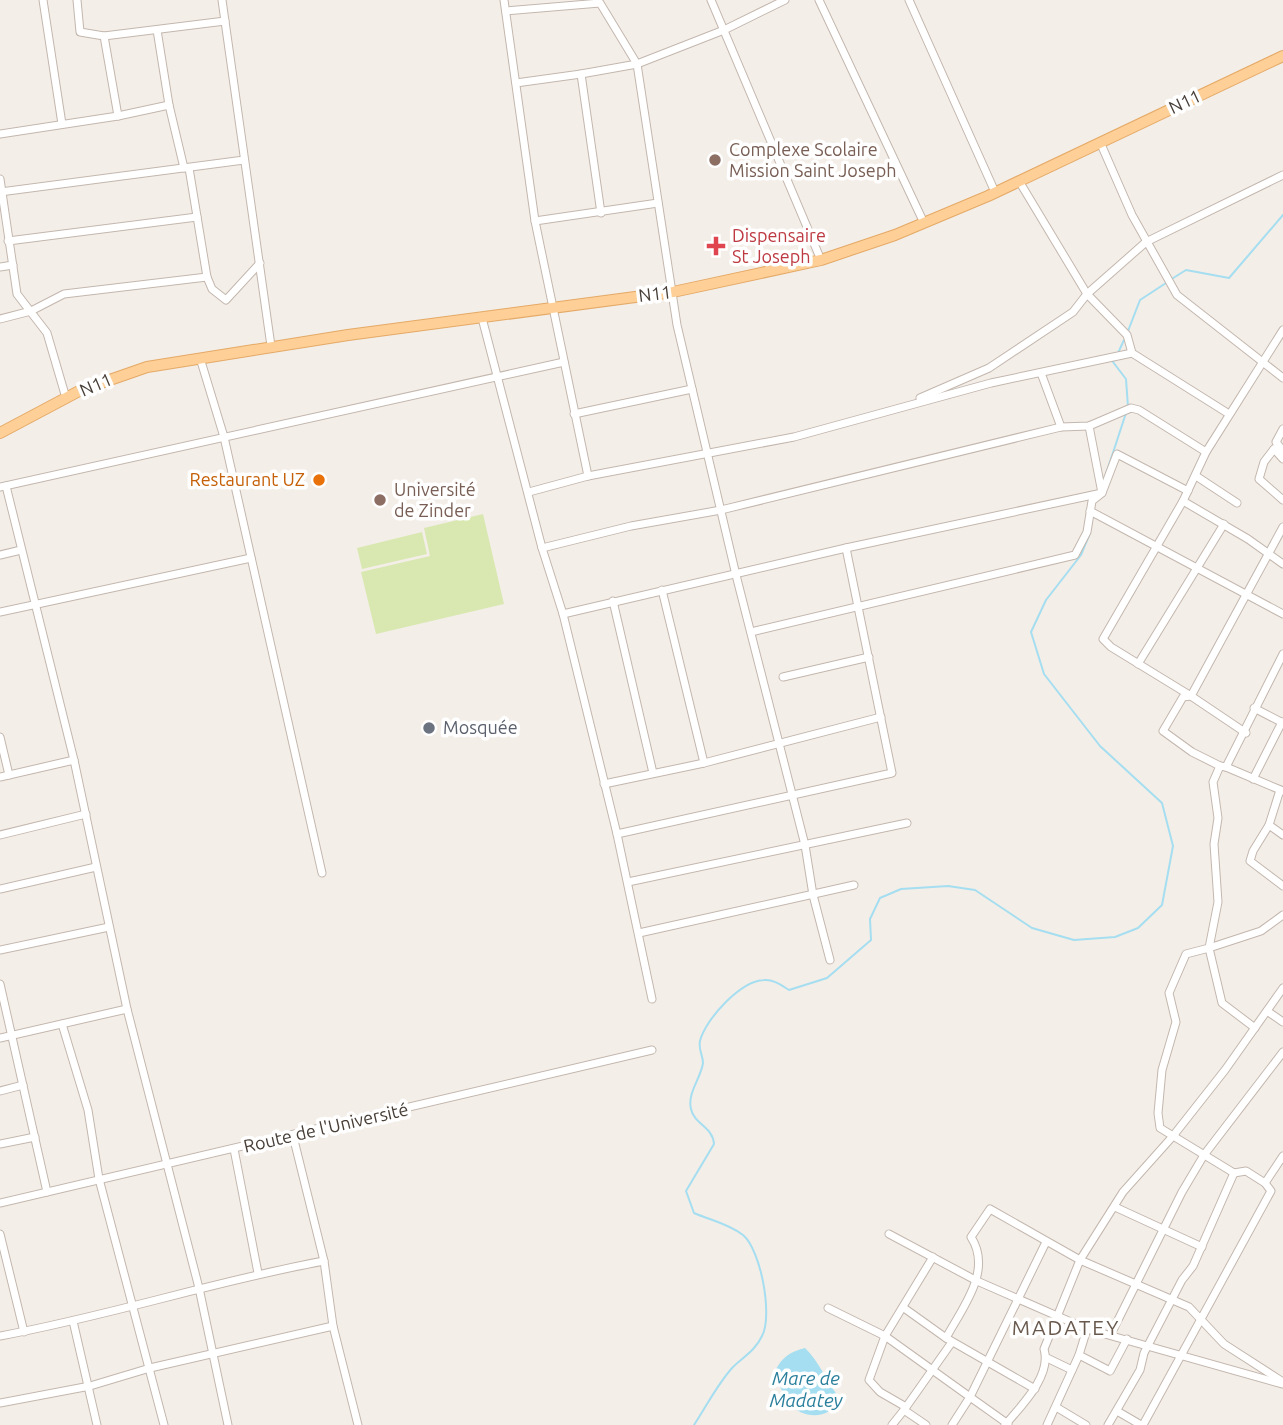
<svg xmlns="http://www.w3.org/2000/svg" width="1283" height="1425" font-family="Ubuntu,sans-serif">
<rect width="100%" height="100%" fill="#f4eee8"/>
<g fill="#d9e8b1">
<polygon points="483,514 504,604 376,634 361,572 430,556 424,528"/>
<polygon points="422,532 427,554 362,569 357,548"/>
</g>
<path fill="#a5def0" d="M805,1348C818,1360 828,1383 840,1399C830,1420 803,1420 789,1403C782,1395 779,1381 775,1371C782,1357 790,1352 805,1348Z"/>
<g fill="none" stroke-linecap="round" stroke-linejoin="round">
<g stroke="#a5def0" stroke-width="2">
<polyline points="1170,280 1186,270 1229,278 1283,215"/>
<polyline points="1128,331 1140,300 1166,283"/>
<polyline points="1118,353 1124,340"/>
<polyline points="1115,358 1113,362 1126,379 1128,407"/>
<polyline points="1106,474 1126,413"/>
<path d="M694,1425C706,1407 718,1383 733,1367C743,1357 755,1351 762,1336C773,1316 761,1250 743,1235C729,1224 710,1220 694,1213L686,1191L714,1144C713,1127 694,1124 691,1109C687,1093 701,1078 703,1063C703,1055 698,1049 700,1041C705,1020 740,981 764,980C773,979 781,985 789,990L827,978L871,940L870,919L880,898L901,889L948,886L975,890L1032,928L1074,940L1115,937L1138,928L1162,905L1173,846L1162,803L1100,746L1044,674L1031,632L1046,600L1081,555L1090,533"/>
</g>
<defs>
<g id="minor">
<polyline points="43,0 62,124"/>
<polyline points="77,0 80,32 104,36 118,116"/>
<polyline points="222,0 271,346"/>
<polyline points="504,0 535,221 588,476"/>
<polyline points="711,0 821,260"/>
<polyline points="819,0 924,223"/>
<polyline points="909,0 995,192"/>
<polyline points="506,11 600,3 637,64 677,325 736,575 805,845 813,895 830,960"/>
<polyline points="157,30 169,105 184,168"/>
<polyline points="104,36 225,21"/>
<polyline points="516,83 581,74"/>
<polyline points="0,134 118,116 169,105"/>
<polyline points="1100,142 1132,215 1177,295 1283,378"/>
<polyline points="189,168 207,277 212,289 226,300 260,263"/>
<polyline points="0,179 17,294 47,333 66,398"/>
<polyline points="1019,181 1087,294 1127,335 1132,353 1229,414"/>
<polyline points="0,192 244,160"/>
<polyline points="601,213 581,74 637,64 724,30 785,0"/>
<polyline points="535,221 658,203"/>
<polyline points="8,241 197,217"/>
<polyline points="0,267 13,265"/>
<polyline points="482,318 542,548 563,614 617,834 652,999"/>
<polyline points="0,319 31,311 64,294 207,277"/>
<polyline points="200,358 224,437 322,873"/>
<polyline points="1041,373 1061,427"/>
<polyline points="920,398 989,368 1073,312 1087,294 1146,242 1283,175"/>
<polyline points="574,414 692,389"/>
<polyline points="1283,429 1276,442 1283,451"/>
<polyline points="1274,449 1264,462 1259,479 1283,500"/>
<polyline points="1274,449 1283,459"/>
<polyline points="1196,476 1237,503"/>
<polyline points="6,486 74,760 127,1009 199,1288 228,1425"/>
<polyline points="0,487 564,362"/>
<polyline points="529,492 588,476 794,437 991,383 1132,353"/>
<polyline points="1183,501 1248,539 1283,564"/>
<polyline points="1090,511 1283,614"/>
<polyline points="542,548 631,526 721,510 1061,427 1089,426 1131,408 1139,410 1206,452"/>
<polyline points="0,555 21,550"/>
<polyline points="662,590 704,763"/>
<polyline points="613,601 653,773"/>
<polyline points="0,612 251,558"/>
<polyline points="563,614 846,548 1102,493 1089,426"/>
<polyline points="751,632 1075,555 1087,532 1092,501 1102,493 1117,454 1188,491"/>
<polyline points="1138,664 1224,524"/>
<polyline points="783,677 869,657"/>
<polyline points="1254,708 1283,723"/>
<polyline points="1246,733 1191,696 1283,527"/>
<polyline points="0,737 9,775"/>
<polyline points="1220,766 1226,767 1283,654"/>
<polyline points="1226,767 1283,791"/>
<polyline points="0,777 74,760"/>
<polyline points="1253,779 1282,722"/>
<polyline points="604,784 704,763 881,717"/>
<polyline points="1280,790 1269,825 1253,851 1250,861 1283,886"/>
<polyline points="1269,825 1283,835"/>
<polyline points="617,834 892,773 846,548"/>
<polyline points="0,835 86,814"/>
<polyline points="628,882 907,823"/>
<polyline points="0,889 96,867"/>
<polyline points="639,933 854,885"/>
<polyline points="0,950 109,927"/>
<polyline points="0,984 47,1192"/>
<polyline points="1267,1011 1283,1022"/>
<polyline points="62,1024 88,1110 99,1179 164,1425"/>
<polyline points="1255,1028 1222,1003 1209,948 1261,931 1283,915"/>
<polyline points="0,1038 127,1009"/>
<polyline points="0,1091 23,1085"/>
<polyline points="293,1136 324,1261 333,1326 358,1425"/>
<polyline points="0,1144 35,1137"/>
<polyline points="234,1149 258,1273"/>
<polyline points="1265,1183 1246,1171 1234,1173 1160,1128 1158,1113 1162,1070 1176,1022 1169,993 1186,954 1209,948 1218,902 1214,844 1218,818 1213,782 1220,766 1192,752 1163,731 1183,697 1191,696 1111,647 1103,639 1183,501 1206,452 1283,330"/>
<polyline points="0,1203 652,1050"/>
<polyline points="1115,1207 1202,1247"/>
<polyline points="0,1234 24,1332"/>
<polyline points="889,1234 977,1281 1087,1329 1282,1384"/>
<polyline points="828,1308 885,1336 970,1397 952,1425"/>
<polyline points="904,1308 946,1338 1035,1389"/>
<polyline points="73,1321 97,1425"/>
<polyline points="1111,1334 1182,1192 1204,1155 1283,1052"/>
<path d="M0,1336C109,1316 215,1281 324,1261"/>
<path d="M946,1338C962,1308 993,1271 971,1237L990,1209L1080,1260L1189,1307L1224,1344L1283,1382"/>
<polyline points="1079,1355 1110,1371 1127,1339"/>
<polyline points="1047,1358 1072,1370"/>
<polyline points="0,1403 90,1386 150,1368 333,1326"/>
<polyline points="906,1407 880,1392 869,1380 885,1336 933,1257"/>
<polyline points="1056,1407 1086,1425"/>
<polyline points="1117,1411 1141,1425"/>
<polyline points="1008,1424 970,1397 1046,1242"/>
<polyline points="892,1425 904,1410"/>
<polyline points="926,1425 904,1410 952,1342"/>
<path d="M1005,1425C1021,1406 1052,1376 1044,1349L1080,1260L1123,1192L1173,1136L1225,1070L1283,988"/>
<polyline points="1047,1425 1079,1355 1087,1329"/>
<polyline points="1108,1425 1140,1370 1144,1353 1182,1280 1193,1266 1234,1173"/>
<polyline points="1143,1425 1271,1191 1265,1183 1283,1156"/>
</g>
<polyline id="primary" points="0,433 81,390 147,367 348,335 673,292 821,260 895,235 988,196 1283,56"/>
</defs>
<use href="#minor" stroke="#c3b7ae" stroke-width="9"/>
<use href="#primary" stroke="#e4a966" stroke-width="12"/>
<use href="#minor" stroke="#fff" stroke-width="7"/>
<use href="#primary" stroke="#fecf97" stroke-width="10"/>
</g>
<g fill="#8d6e63" stroke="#fff" stroke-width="2.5">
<circle cx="715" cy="160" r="7"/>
<circle cx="380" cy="500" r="7"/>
</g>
<path fill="#e0444e" stroke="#fff" stroke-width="2.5" d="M712.5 235.5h7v7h7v7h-7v7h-7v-7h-7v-7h7z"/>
<circle fill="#e8710a" stroke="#fff" stroke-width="2.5" cx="319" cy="480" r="7"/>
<circle fill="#6b7280" stroke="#fff" stroke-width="2.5" cx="429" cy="728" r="7"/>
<g text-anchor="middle" stroke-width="7" stroke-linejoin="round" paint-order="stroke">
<g font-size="18" fill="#473e37" stroke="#fff">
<text transform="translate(1185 102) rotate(-25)" y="6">N11</text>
<text transform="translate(655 294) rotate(-7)" y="6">N11</text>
<text transform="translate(96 385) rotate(-23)" y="6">N11</text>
<text transform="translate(326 1128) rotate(-13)" y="6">Route de l'Université</text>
</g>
<g font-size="18" fill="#785e54" stroke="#fff" text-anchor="start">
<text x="729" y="156">Complexe Scolaire<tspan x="729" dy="21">Mission Saint Joseph</tspan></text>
<text x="394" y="496">Université<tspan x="394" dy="21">de Zinder</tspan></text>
</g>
<g font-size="18" fill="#be3a42" stroke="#fff" text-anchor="start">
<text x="732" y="242">Dispensaire<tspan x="732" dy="21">St Joseph</tspan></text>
</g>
<g font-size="18" fill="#c56008" stroke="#fff" text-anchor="end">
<text x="305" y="486">Restaurant UZ</text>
</g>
<g font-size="18" fill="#5b616d" stroke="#fff" text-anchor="start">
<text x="443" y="734">Mosquée</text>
</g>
<g font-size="19" font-style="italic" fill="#2a7f9c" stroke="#fff">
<text x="806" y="1385">Mare de<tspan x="806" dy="22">Madatey</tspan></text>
</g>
<g font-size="21" letter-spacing="2" fill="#6a5a4e" stroke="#fff">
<text x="1066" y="1335">MADATEY</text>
</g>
</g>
</svg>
